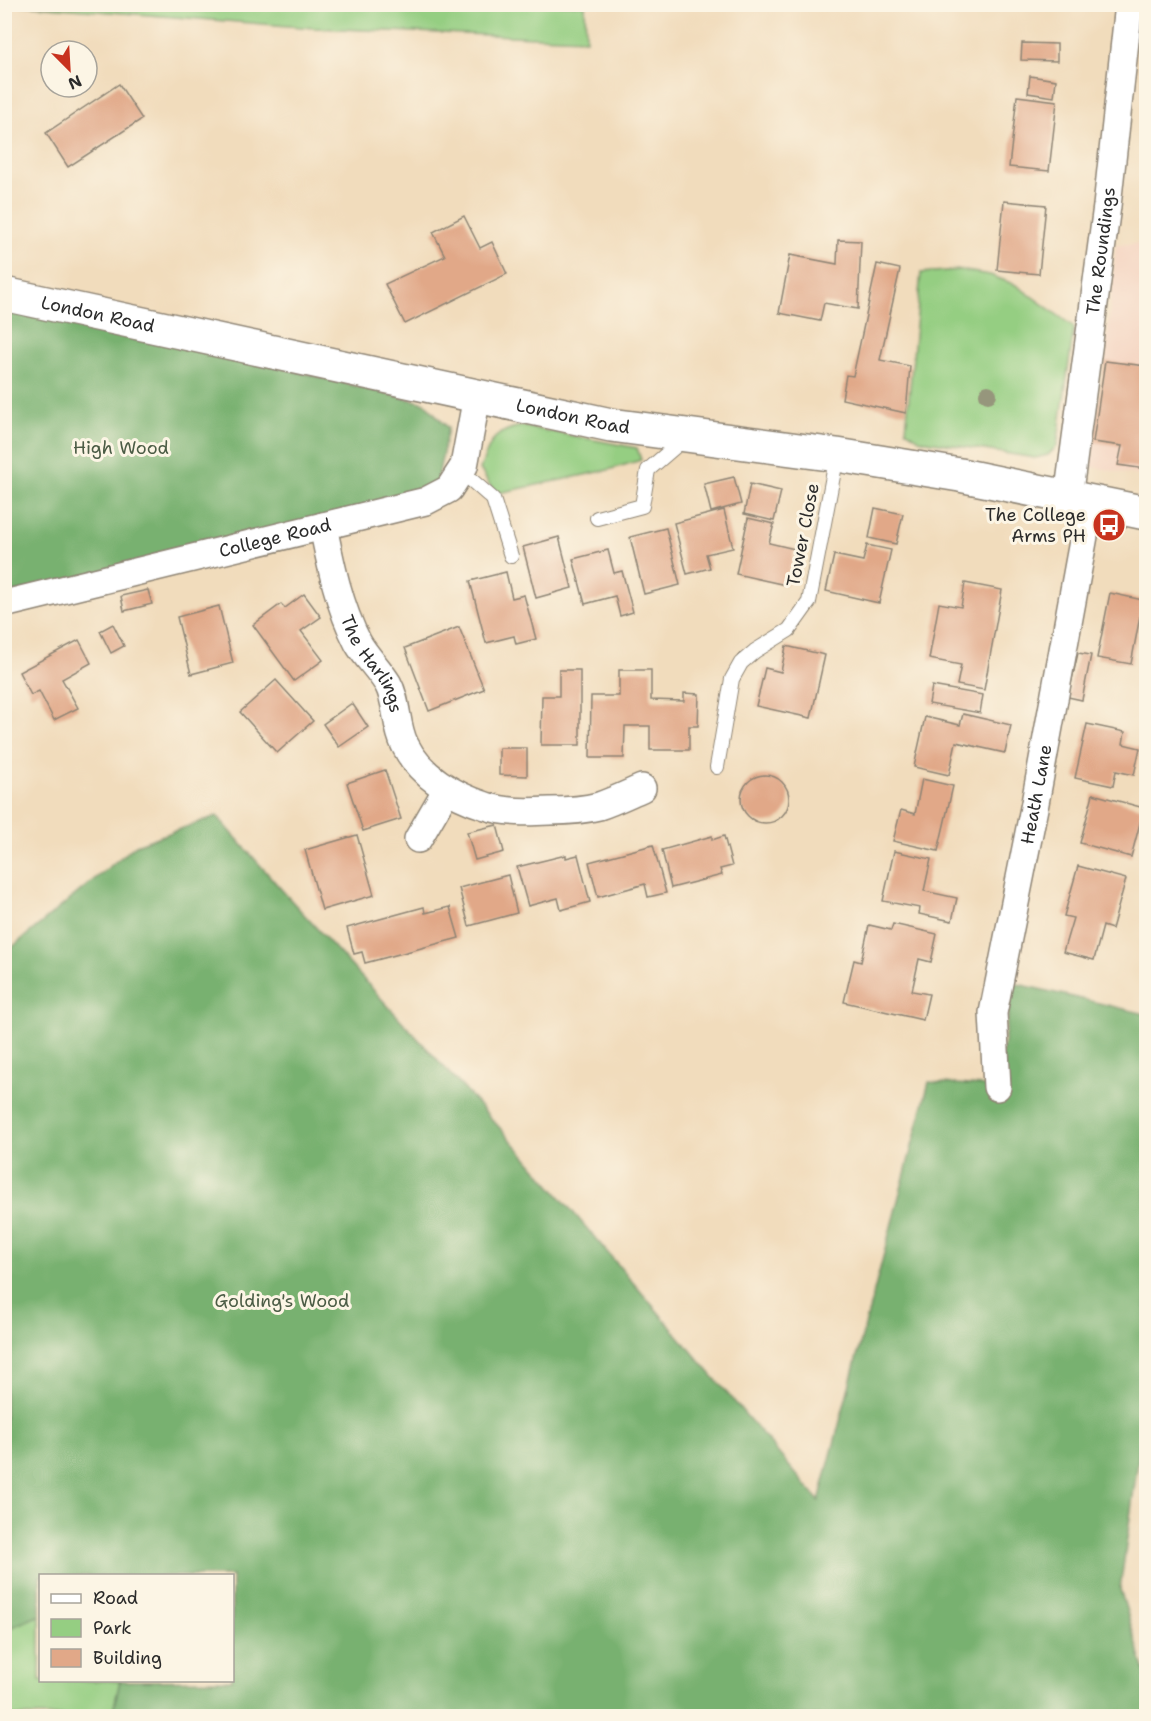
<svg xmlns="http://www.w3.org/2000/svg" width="1151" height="1721" font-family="'Shantell Sans',sans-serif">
<rect width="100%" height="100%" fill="#fcf5e5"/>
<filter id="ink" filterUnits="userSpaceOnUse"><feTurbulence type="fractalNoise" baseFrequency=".0167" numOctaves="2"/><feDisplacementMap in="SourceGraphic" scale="12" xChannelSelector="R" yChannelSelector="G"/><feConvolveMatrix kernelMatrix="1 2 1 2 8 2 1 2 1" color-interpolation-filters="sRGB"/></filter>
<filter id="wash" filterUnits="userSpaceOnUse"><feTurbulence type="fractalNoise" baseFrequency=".008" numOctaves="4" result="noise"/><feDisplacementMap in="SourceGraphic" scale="24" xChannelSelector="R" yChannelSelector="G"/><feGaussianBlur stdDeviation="1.35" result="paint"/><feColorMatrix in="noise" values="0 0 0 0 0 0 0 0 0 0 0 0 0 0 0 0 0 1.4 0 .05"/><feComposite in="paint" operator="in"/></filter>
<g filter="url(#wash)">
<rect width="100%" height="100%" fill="#f1dcbc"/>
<polygon fill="#f4d3c0" points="1146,243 1146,477 1088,466 1093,442 1105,361 1116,245"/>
<g fill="#95ce82" stroke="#607c56" stroke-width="1.5">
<polygon points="21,5 585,5 586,39 314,28"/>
<polygon points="959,270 990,275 1016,285 1074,327 1057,446 1048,455 1035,458 921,440 906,430 921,273"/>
<path d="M521,426L637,448L641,460L608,470L499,493L494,492L480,469C491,442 490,433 521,426Z"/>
<polygon points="40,1615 40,1680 120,1681 112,1716 5,1716 4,1630"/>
</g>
<g fill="#78b170" stroke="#526e4e" stroke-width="1.5">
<polygon points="5,304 107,325 425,403 448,428 435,492 5,595"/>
<polygon points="217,816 289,898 521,1151 819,1501 929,1082 997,1087 1013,983 1146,1014 1146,1429 1142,1432 1120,1589 1146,1675 1146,1716 112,1716 120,1681 232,1680 232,1576 40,1576 40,1615 5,1630 5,953 136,845"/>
</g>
<g id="blocks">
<g fill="#e1a888">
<polygon points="1022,43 1057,44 1057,61 1021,60"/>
<polygon points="1030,76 1056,80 1054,97 1028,93"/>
<polygon points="119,84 142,119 68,167 46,133"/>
<polygon points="1017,96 1057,101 1049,171 1009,167"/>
<polygon points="1004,201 1046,205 1039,274 997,270"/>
<polygon points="464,216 480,248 492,242 507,274 405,324 385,284 445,256 433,232"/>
<polygon points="838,240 861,241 858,309 824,303 820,321 779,313 790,255 837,264"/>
<polygon points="877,264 900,269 880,360 910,366 906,413 842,399 846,375 853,376"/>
<polygon points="1105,361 1146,366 1146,469 1118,465 1122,446 1093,442"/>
<polygon points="734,477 741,504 711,512 704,484"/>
<polygon points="750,484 781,491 774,521 744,514"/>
<polygon points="875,508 903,514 896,544 869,538"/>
<polygon points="724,510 733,548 706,554 710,568 687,574 674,523"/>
<polygon points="748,518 774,524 769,543 795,549 786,585 736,574"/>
<polygon points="666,528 680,585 644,594 630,537"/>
<polygon points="559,537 572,588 536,598 523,547"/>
<polygon points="867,545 891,550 879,603 826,591 834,555 863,561"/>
<polygon points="608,550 614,573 622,571 633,612 620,616 615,596 585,604 573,559"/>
<polygon points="506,572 512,598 524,595 536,639 516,644 514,636 486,643 470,581"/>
<polygon points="965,583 1002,590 984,690 957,685 961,665 929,659 939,603 961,607"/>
<polygon points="148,590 152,604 124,611 121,596"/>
<polygon points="1110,593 1143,600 1131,664 1097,658"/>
<polygon points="304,594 321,617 301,631 323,660 294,681 253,625 281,604 285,608"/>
<polygon points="219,606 233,663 191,674 177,617"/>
<polygon points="1145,615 1146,615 1146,647 1141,647"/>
<polygon points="113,624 124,646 111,653 100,631"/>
<polygon points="459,627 484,689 429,711 405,648"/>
<polygon points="79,640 91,663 62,679 78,708 54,720 39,691 31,695 19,672"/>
<polygon points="786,646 825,655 811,718 756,706 765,668 781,672"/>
<polygon points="1078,653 1091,655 1082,700 1068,697"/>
<polygon points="559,670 580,670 580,745 541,745 542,696 559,696"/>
<polygon points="619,670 651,670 651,700 684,701 684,693 699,694 698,726 689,726 689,750 650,750 650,726 625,726 624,758 590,758 591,696 619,696"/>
<polygon points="276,680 313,721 277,753 240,712"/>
<polygon points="932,686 983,695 980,713 929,704"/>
<polygon points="352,703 368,727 339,747 323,724"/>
<polygon points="963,714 1011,725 1005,753 956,742 949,775 914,767 925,717 960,725"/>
<polygon points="1087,724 1125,732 1123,744 1140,748 1134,775 1116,771 1113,786 1075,778"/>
<polygon points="499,748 527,748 527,776 499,775"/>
<polygon points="385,770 401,819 363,831 347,783"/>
<circle cx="765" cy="799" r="24"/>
<polygon points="922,779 953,786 938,851 893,841 901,810 915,814"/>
<polygon points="1093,794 1144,808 1131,857 1080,843"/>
<polygon points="497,825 504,852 475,860 467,832"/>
<polygon points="357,835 374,895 322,910 305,850"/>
<polygon points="712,836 712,840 724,836 732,866 720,869 722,875 671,888 662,850"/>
<polygon points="653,845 666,893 648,897 645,884 598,897 589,862"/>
<polygon points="894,851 931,859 924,891 957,898 952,921 919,914 920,908 883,901"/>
<polygon points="566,855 566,858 578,855 590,902 561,910 558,898 528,906 517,867"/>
<polygon points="1078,866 1126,879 1112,929 1103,926 1094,960 1063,952 1073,918 1064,916"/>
<polygon points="508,875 517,913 469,926 459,888"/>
<polygon points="424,907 425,913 450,907 459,938 365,963 362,952 354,954 347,928"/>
<polygon points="893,924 937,934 931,962 919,959 912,991 929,994 923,1020 844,1002 854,960 861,962 869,925 891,930"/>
</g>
</g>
</g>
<g filter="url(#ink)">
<use href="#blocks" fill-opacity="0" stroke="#8e8474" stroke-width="1.5"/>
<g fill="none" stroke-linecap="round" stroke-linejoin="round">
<defs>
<g id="service">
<polyline points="461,471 493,499 511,556"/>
<polyline points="597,518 642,506 648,470 684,439"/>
<polyline points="717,767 732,679 741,663 755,651 789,630 809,602 837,455"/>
</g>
<g id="minor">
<path id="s1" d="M1068,498L1107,206L1129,4"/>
<path id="s2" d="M323,526C331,566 339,606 358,643C366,657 379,669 388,684C398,702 395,726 405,745C420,776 454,796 486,806C506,813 529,812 550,811C566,811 584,810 599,806C614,801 628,794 642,788"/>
<path id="s3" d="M4,604L426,501L449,489L464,466L477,396"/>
<polyline points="418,839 447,789"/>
<path id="s4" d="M997,1087L993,1013L1035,803L1090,503"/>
</g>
<g id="secondary">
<path id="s5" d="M4,294L611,425L837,455L960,475L1146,513"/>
</g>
</defs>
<use href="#service" stroke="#8e8474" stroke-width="16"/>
<use href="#minor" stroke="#8e8474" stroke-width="30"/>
<use href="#secondary" stroke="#8e8474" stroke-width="36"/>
<use href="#service" stroke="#fff" stroke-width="14"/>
<use href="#minor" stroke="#fff" stroke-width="27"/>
<use href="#secondary" stroke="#fff" stroke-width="33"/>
</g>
<circle fill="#96967b" cx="988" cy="394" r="9"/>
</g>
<defs>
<symbol id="bus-disc" viewBox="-11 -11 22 22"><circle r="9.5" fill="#c8321e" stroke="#fcf5e5"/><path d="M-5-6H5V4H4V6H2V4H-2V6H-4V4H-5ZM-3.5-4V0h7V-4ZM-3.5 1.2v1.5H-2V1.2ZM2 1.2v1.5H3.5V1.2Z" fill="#fff"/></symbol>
</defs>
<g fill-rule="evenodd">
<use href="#bus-disc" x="1090" y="506" width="38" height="38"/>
</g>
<g text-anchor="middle" stroke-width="6" stroke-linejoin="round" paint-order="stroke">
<g font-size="18" fill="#2b2b2b" stroke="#fcf5e5">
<text dy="6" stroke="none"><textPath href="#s1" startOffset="249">The Roundings</textPath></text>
<text dy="6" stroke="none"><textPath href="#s5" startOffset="96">London Road</textPath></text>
<text dy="6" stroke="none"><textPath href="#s5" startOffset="582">London Road</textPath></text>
<text transform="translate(803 535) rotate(-79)" y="6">Tower Close</text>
<text dy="6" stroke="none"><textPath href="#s3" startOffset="279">College Road</textPath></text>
<text dy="6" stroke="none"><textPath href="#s2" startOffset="148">The Harlings</textPath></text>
<text dy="6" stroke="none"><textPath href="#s4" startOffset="297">Heath Lane</textPath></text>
</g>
<g font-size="18" fill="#4b5c45" stroke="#fcf5e5">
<text x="121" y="454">High Wood</text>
<text x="282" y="1307">Golding's Wood</text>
</g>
<g font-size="18" fill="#2b2b2b" stroke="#fcf5e5" text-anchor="end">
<text x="1086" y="521">The College<tspan x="1086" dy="21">Arms PH</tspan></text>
</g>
</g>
<rect width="1151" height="1721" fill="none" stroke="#fcf5e5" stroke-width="24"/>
<rect x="39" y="1574" width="195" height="108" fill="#fcf5e5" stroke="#a8a49b" stroke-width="1.5"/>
<rect x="51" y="1594" width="30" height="9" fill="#ffffff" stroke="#a8a49b" stroke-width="1.5"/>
<text x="93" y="1604" font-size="18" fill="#2b2b2b">Road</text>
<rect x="51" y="1619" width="30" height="18" fill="#95ce82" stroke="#a8a49b" stroke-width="1.5"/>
<text x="93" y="1634" font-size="18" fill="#2b2b2b">Park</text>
<rect x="51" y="1649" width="30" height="18" fill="#e1a888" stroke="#a8a49b" stroke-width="1.5"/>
<text x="93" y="1664" font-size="18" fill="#2b2b2b">Building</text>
<g transform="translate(69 69) rotate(156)"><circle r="28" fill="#fcf5e5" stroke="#a8a49b" stroke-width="1.5"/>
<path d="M0-4.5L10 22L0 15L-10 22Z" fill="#c8321e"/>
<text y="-9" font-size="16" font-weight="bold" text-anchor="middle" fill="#2b2b2b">N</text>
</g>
</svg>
